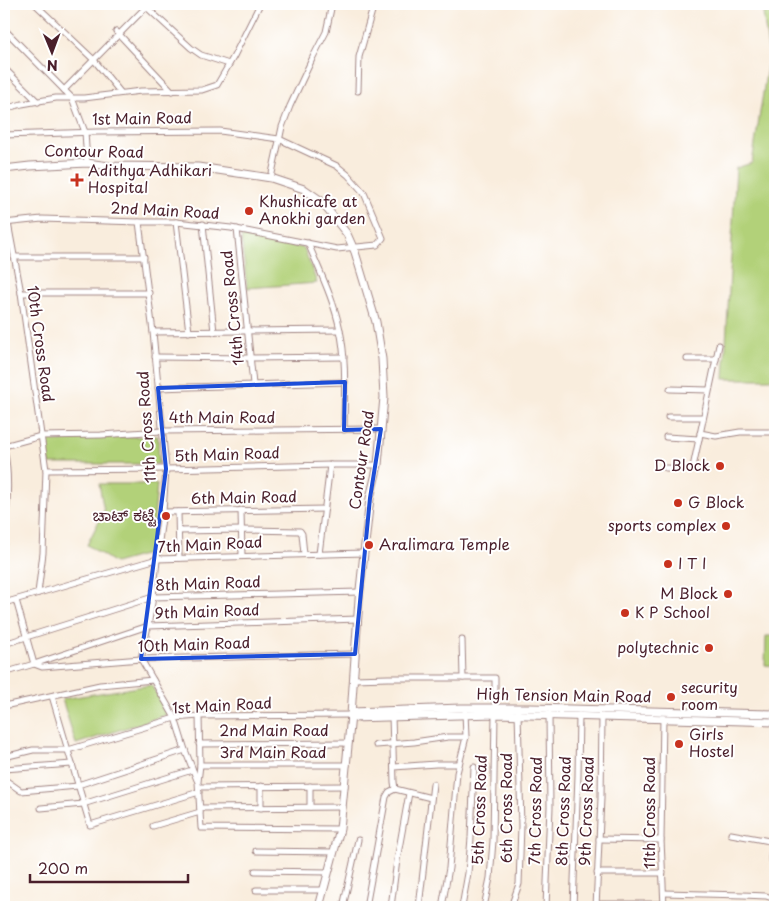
<svg xmlns="http://www.w3.org/2000/svg" width="779" height="911" font-family="'Playpen Sans','Noto Sans Kannada',sans-serif">
<rect width="100%" height="100%" fill="#fff"/>
<filter id="ink" filterUnits="userSpaceOnUse"><feTurbulence type="fractalNoise" baseFrequency=".02" numOctaves="2"/><feDisplacementMap in="SourceGraphic" scale="10" xChannelSelector="R" yChannelSelector="G"/><feConvolveMatrix kernelMatrix="1 2 1 2 8 2 1 2 1" color-interpolation-filters="sRGB"/></filter>
<filter id="wash" filterUnits="userSpaceOnUse"><feTurbulence type="fractalNoise" baseFrequency=".0096" numOctaves="4" result="noise"/><feDisplacementMap in="SourceGraphic" scale="20" xChannelSelector="R" yChannelSelector="G"/><feGaussianBlur stdDeviation="1.12" result="paint"/><feColorMatrix in="noise" values="0 0 0 0 0 0 0 0 0 0 0 0 0 0 0 0 0 1.4 0 .05"/><feComposite in="paint" operator="in"/></filter>
<g filter="url(#wash)">
<rect width="100%" height="100%" fill="#f9eddd"/>
<g fill="#b2d179" stroke="#7e7852">
<polygon points="775,12 775,379 724,379 736,168 752,163 769,55 763,13"/>
<polygon points="241,236 304,248 317,283 247,288"/>
<polygon points="158,436 159,464 50,464 46,439"/>
<polygon points="99,484 157,484 151,553 115,563 87,545 104,511"/>
<polygon points="766,636 775,636 775,666 765,665"/>
<polygon points="151,685 169,714 76,744 62,699"/>
</g>
</g>
<g filter="url(#ink)">
<g fill="none" stroke-linecap="round" stroke-linejoin="round">
<defs>
<g id="street">
<polyline points="35,4 94,60 121,93"/>
<polyline points="143,4 191,48 201,55 229,64"/>
<polyline points="4,29 72,98 85,132 87,163"/>
<polyline points="116,31 172,91"/>
<polyline points="4,68 38,102"/>
<polyline points="64,90 149,4"/>
<polyline points="358,91 359,57 374,4"/>
<polyline points="4,109 22,104 56,98 84,98 141,91 202,90 217,85 234,56 260,4"/>
<polyline points="4,135 97,132 220,131 279,139 337,166 348,175 364,193 383,238 377,245 337,249 231,228 176,222 139,222 42,219 4,223"/>
<polyline points="271,178 282,127 290,106 313,57 326,32 332,4"/>
<polyline points="139,222 153,332 166,469 163,512 160,533 153,597 148,626 141,659"/>
<polyline points="176,222 189,332"/>
<polyline points="8,223 21,293 46,470 43,553 38,593"/>
<polyline points="203,224 214,332"/>
<polyline points="237,229 253,384"/>
<path d="M308,243C320,272 334,300 340,330C347,363 344,396 344,430"/>
<polyline points="14,257 144,257"/>
<polyline points="21,293 149,293"/>
<polyline points="153,332 340,330"/>
<polyline points="155,357 250,358 344,357"/>
<polyline points="687,359 716,359"/>
<polyline points="158,388 345,382"/>
<polyline points="670,389 709,390"/>
<polyline points="668,417 703,417"/>
<polyline points="700,433 716,436 740,432 775,432"/>
<polyline points="666,437 699,439"/>
<polyline points="4,446 41,436 101,435 162,431 381,429"/>
<path d="M4,449C11,479 6,513 4,543"/>
<polyline points="666,468 689,469 693,467 719,345"/>
<polyline points="46,470 166,469 330,465 378,465"/>
<polyline points="241,510 242,556"/>
<polyline points="163,512 325,509"/>
<polyline points="178,512 179,558"/>
<polyline points="179,531 241,530 300,531 302,534 304,554"/>
<polyline points="319,554 330,465"/>
<polyline points="16,600 34,664 42,667 141,659 355,654"/>
<polyline points="4,603 157,559 364,553"/>
<polyline points="462,640 463,678"/>
<polyline points="4,644 153,597 360,592"/>
<polyline points="141,659 175,718 185,750 197,780"/>
<polyline points="4,673 34,664 148,626 358,619"/>
<polyline points="354,679 388,678 495,678 495,708"/>
<polyline points="52,696 90,825 199,792"/>
<polyline points="4,706 100,685 153,680"/>
<polyline points="199,716 200,765 198,782 201,828 340,829"/>
<polyline points="392,716 394,782 395,789 431,798"/>
<polyline points="663,718 661,840 664,907"/>
<polyline points="199,744 349,743"/>
<polyline points="376,745 414,742 448,737 466,737"/>
<polyline points="4,757 33,750 68,750 175,718 199,716 351,715"/>
<polyline points="200,765 347,765"/>
<polyline points="394,767 436,764 459,764"/>
<polyline points="4,769 72,764"/>
<polyline points="4,779 21,791 78,786"/>
<polyline points="78,785 185,750"/>
<polyline points="199,787 345,786"/>
<polyline points="310,807 310,786"/>
<polyline points="41,808 83,804 192,770"/>
<polyline points="200,808 343,807"/>
<polyline points="261,808 261,786"/>
<polyline points="153,826 200,812"/>
<polyline points="731,834 775,842"/>
<polyline points="599,839 661,840"/>
<polyline points="772,842 771,859 775,863"/>
<polyline points="256,851 334,852"/>
<polyline points="255,871 328,872"/>
<polyline points="597,873 663,873"/>
<polyline points="256,890 324,890"/>
<polyline points="664,893 743,895 766,896 775,899"/>
<polyline points="596,904 664,904"/>
<polyline points="343,907 358,840"/>
<polyline points="366,907 386,797 389,792 395,789"/>
<polyline points="391,907 397,860 409,793"/>
<polyline points="419,907 433,784"/>
<polyline points="442,907 449,868 457,773 466,737 465,712"/>
<polyline points="462,907 468,873 471,838 474,767"/>
<polyline points="484,907 490,878 493,841 495,714"/>
<polyline points="511,907 519,884 521,826 518,712"/>
<polyline points="546,907 550,807 549,714"/>
<polyline points="573,907 578,775 579,715"/>
<polyline points="596,907 601,798 602,716"/>
</g>
<g id="secondary">
<polyline points="4,169 30,166 87,163 109,166 198,167 271,178 304,189 320,200 347,234 355,252 376,322 382,359 384,397 378,465 370,498 359,599 351,715 340,829 319,907"/>
<polyline points="352,712 461,708 531,708 775,714"/>
<polyline points="351,718 495,714 775,722"/>
</g>
</defs>
<use href="#street" stroke="#a28684" stroke-width="7"/>
<use href="#secondary" stroke="#a28684" stroke-width="9"/>
<use href="#street" stroke="#fff" stroke-width="5"/>
<use href="#secondary" stroke="#fff" stroke-width="7"/>
</g>
</g>
<path fill="none" stroke="#1d4ed8" stroke-width="4" stroke-linejoin="round" d="M345,382L344,430L381,429L370,498L355,654L141,659L166,469L158,388Z"/>
<g fill="#c8321e" stroke="#fff" stroke-width="2">
<path d="M74.5 172.5h5v5h5v5h-5v5h-5v-5h-5v-5h5z"/>
<circle cx="249" cy="211" r="5"/>
<circle cx="720" cy="466" r="5"/>
<circle cx="678" cy="503" r="5"/>
<circle cx="166" cy="516" r="5"/>
<circle cx="726" cy="526" r="5"/>
<circle cx="369" cy="545" r="5"/>
<circle cx="668" cy="564" r="5"/>
<circle cx="728" cy="594" r="5"/>
<circle cx="625" cy="613" r="5"/>
<circle cx="709" cy="648" r="5"/>
<circle cx="671" cy="697" r="5"/>
<circle cx="679" cy="744" r="5"/>
</g>
<g text-anchor="middle" stroke-width="4" stroke-linejoin="round" paint-order="stroke">
<g font-size="15" fill="#4a1f2b" stroke="#fff">
<text transform="translate(142 119) rotate(-1)" y="5">1st Main Road</text>
<text transform="translate(94 152) rotate(1)" y="5">Contour Road</text>
<text transform="translate(165 211) rotate(3)" y="5">2nd Main Road</text>
<text transform="translate(233 308) rotate(-96)" y="5">14th Cross Road</text>
<text transform="translate(40 344) rotate(82)" y="5">10th Cross Road</text>
<text x="222" y="423">4th Main Road</text>
<text transform="translate(147 427) rotate(-94)" y="5">11th Cross Road</text>
<text transform="translate(227 455) rotate(-2)" y="5">5th Main Road</text>
<text transform="translate(362 460) rotate(-82)" y="5">Contour Road</text>
<text transform="translate(244 498) rotate(-1)" y="5">6th Main Road</text>
<text transform="translate(210 545) rotate(-3)" y="5">7th Main Road</text>
<text transform="translate(208 584) rotate(-2)" y="5">8th Main Road</text>
<text transform="translate(207 612) rotate(-2)" y="5">9th Main Road</text>
<text transform="translate(194 645) rotate(-2)" y="5">10th Main Road</text>
<text transform="translate(564 696) rotate(1)" y="5">High Tension Main Road</text>
<text transform="translate(222 706) rotate(-3)" y="5">1st Main Road</text>
<text x="274" y="736">2nd Main Road</text>
<text x="273" y="758">3rd Main Road</text>
<text transform="translate(507 808) rotate(-90)" y="5">6th Cross Road</text>
<text transform="translate(480 810) rotate(-88)" y="5">5th Cross Road</text>
<text transform="translate(536 811) rotate(-89)" y="5">7th Cross Road</text>
<text transform="translate(564 811) rotate(-88)" y="5">8th Cross Road</text>
<text transform="translate(587 811) rotate(-88)" y="5">9th Cross Road</text>
<text transform="translate(650 813) rotate(-90)" y="5">11th Cross Road</text>
</g>
<g font-size="15" fill="#4a1f2b" stroke="#fff" text-anchor="start">
<text x="88" y="176">Adithya Adhikari<tspan x="88" dy="17">Hospital</tspan></text>
<text x="259" y="207">Khushicafe at<tspan x="259" dy="17">Anokhi garden</tspan></text>
<text x="710" y="471" text-anchor="end">D Block</text>
<text x="688" y="508">G Block</text>
<text x="156" y="521" text-anchor="end">ಚಾಟ್ ಕಟ್ಟೆ</text>
<text x="716" y="531" text-anchor="end">sports complex</text>
<text x="379" y="550">Aralimara Temple</text>
<text x="678" y="569">I T I</text>
<text x="718" y="599" text-anchor="end">M Block</text>
<text x="635" y="618">K P School</text>
<text x="699" y="653" text-anchor="end">polytechnic</text>
<text x="681" y="693">security<tspan x="681" dy="17">room</tspan></text>
<text x="689" y="740">Girls<tspan x="689" dy="17">Hostel</tspan></text>
</g>
</g>
<rect width="779" height="911" fill="none" stroke="#fff" stroke-width="20"/>
<g transform="translate(52 52) rotate(179)" stroke="#ffffff" stroke-width="4" paint-order="stroke">
<path d="M0-4L9 19L0 12L-9 19Z" fill="#4a1f2b"/>
<text y="-8" font-size="14" font-weight="bold" text-anchor="middle" fill="#4a1f2b">N</text>
</g>
<path d="M30 874v8h158v-8" fill="none" stroke="#4a1f2b" stroke-width="2.5"/>
<text x="38" y="874" font-size="15" fill="#4a1f2b" stroke="#ffffff" stroke-width="4" paint-order="stroke">200 m</text>
</svg>
